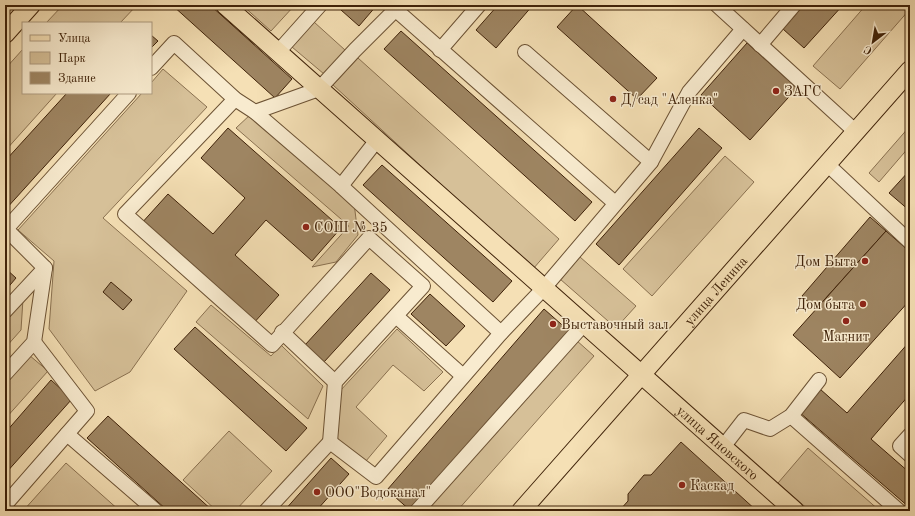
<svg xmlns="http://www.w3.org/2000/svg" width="915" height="516" font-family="'Old Standard TT',serif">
<rect width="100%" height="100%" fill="#f5e0b5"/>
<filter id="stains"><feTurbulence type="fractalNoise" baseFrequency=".005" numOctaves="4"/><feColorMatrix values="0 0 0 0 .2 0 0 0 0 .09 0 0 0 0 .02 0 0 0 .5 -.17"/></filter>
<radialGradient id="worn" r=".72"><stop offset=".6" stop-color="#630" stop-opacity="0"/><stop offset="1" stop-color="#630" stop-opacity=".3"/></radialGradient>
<g fill="#d6c098" stroke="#8a7150">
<polygon points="63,5 137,5 120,23 46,23"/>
<polygon points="242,5 293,5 294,6 271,31"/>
<polygon points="866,5 910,5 910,9 840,89 813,66"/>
<polygon points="314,22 345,50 324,74 292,47"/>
<polygon points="23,49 23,93 57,93 5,151 5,69"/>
<polygon points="358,58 559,239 533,269 333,85"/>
<polygon points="163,69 207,107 103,218 187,291 130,372 95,391 49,329 54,261 18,230 142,93 151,93 151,83"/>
<polygon points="251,114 354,203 358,235 336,262 312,267 349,226 236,128"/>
<polygon points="910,126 910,146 879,182 869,173"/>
<polygon points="725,156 754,182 652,296 623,269"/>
<polygon points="580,257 636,306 616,328 560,279"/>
<polygon points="23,299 21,330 5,348 5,319"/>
<polygon points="211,305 271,356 281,345 323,386 308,419 196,322"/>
<polygon points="397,329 443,372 424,391 393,365 356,407 387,436 366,461 336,438 340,391"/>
<polygon points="576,340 594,356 457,511 425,511"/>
<polygon points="29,355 48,371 5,419 5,382"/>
<polygon points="229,431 272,471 235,511 217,511 183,480"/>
<polygon points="808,448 880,511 810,511 778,483"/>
<polygon points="66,463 120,511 23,511"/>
</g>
<g fill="#9e8562" stroke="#3f2209">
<polygon points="172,5 210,5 292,79 275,98"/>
<polygon points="345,5 377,5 359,26 341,10"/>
<polygon points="498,5 533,5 496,48 476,30"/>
<polygon points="577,5 657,78 637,99 557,27"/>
<polygon points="751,5 760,5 756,10"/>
<polygon points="804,5 843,5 804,48 783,29"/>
<polygon points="401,31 592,202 575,221 384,49"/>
<polygon points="151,35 158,41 151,48"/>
<polygon points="747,43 797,88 750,140 701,95"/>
<polygon points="67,93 111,93 5,210 5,161"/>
<polygon points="228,128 341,228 312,261 266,220 235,255 279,295 252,325 140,225 168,194 213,234 245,198 201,158"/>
<polygon points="699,128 722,148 619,265 596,244"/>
<polygon points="382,165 512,281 493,302 363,185"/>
<polygon points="910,170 910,211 889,193"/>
<polygon points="870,217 886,231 816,309 802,296"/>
<polygon points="886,231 910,252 910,300 840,378 793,335"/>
<polygon points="5,268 16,278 5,291"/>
<polygon points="371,273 390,290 324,362 305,345"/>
<polygon points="111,282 132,300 123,310 103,292"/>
<polygon points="430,294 465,326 446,346 411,314"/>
<polygon points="544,309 569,331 411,511 387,490"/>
<polygon points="195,327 307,428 286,451 174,349"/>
<polygon points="910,341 910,394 871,439 910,473 910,508 799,412 820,389 847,413"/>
<polygon points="51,380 72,399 5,474 5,433"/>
<polygon points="108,416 213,511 168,511 87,438"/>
<polygon points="681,442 757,511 619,511 628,501 628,494 644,475 651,475"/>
<polygon points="331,458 349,474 316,511 284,511"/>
</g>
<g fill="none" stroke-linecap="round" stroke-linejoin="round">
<defs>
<g id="minor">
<polyline points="717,5 856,132"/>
<polyline points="396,10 615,203"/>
<polyline points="760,45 794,5"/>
<polyline points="440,50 479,5"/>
<polyline points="278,52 320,5"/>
<polyline points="525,52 651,162"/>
<polyline points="151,68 174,43 235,99 255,112 341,186 501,333"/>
<polyline points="235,99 125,214 272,345 369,238 423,286 335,382 330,442"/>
<polyline points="255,112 319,89 355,50 400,5"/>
<polyline points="827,164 910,242"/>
<polyline points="341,186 377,140"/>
<polyline points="6,229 129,93"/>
<polyline points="5,230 6,229 45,268 34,342 5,374"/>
<polyline points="5,311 45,268"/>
<polyline points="396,316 463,376"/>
<polyline points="282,332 335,382"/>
<polyline points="791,416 899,511"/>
<polyline points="67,434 156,511"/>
<polyline points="910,435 900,446 910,455"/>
<polyline points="723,447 744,420 770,429 791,416 819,380"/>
<polyline points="5,505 87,411 34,342"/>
<polyline points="266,511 330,442 376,477 501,333 544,288 651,162 689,92 743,29"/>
<polyline points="417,511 584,324"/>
</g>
<g id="major">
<path id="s1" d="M225,5L795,511"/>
<polyline points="5,34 31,5"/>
<path id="s2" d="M521,511L910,70"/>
</g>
</defs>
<use href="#minor" stroke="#6c5234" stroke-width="16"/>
<use href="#major" stroke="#3f2209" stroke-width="20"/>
<use href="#minor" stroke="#f8ebcf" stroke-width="14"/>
<use href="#major" stroke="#f5e0b5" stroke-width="18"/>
</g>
<g fill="#8f2418" stroke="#f8ebcf" stroke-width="1.5">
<circle cx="776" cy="91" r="4"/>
<circle cx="613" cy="99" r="4"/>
<circle cx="306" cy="227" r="4"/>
<circle cx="865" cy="261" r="4"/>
<circle cx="863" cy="304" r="4"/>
<circle cx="846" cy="321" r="4"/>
<circle cx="553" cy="324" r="4"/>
<circle cx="682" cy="485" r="4"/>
<circle cx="317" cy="492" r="4"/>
</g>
<g text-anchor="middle" stroke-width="3" stroke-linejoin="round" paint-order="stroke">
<g font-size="14" fill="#3f2209" stroke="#f8ebcf" text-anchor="start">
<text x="784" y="96">ЗАГС</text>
<text x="621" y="104">Д/сад "Аленка"</text>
<text x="314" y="232">СОШ № 35</text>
<text x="857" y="266" text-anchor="end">Дом Быта</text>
<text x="855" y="309" text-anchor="end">Дом быта</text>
<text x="561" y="329">Выставочный зал</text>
<text x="846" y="341" text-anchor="middle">Магнит</text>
<text x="690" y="490">Каскад</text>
<text x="325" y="497">ООО"Водоканал"</text>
</g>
<g font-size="14" fill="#3f2209" stroke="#f8ebcf">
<text dy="5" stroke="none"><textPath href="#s2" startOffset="294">улица Ленина</textPath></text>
<text dy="5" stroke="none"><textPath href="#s1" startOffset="659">улица Яновского</textPath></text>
</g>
</g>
<rect width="915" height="516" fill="none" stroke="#f5e0b5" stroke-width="20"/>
<rect x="6" y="6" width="903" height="504" fill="none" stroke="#3f2209" stroke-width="2"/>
<rect x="10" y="10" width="895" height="496" fill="none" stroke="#3f2209"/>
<rect x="22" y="22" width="130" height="72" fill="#f8ebcf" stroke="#ae9b80"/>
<rect x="30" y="35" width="20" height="6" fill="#f5e0b5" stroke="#ae9b80"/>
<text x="58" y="42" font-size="12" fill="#3f2209">Улица</text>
<rect x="30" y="52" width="20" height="12" fill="#d6c098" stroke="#ae9b80"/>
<text x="58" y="62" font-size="12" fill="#3f2209">Парк</text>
<rect x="30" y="72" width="20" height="12" fill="#9e8562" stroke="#ae9b80"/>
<text x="58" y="82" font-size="12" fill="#3f2209">Здание</text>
<g transform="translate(873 42) rotate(211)" stroke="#f8ebcf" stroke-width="3" paint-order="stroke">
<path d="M0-3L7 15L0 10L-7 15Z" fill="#3f2209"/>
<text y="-6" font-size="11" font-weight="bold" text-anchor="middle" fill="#3f2209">С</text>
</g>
<rect width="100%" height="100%" filter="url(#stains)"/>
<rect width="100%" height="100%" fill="url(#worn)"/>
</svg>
